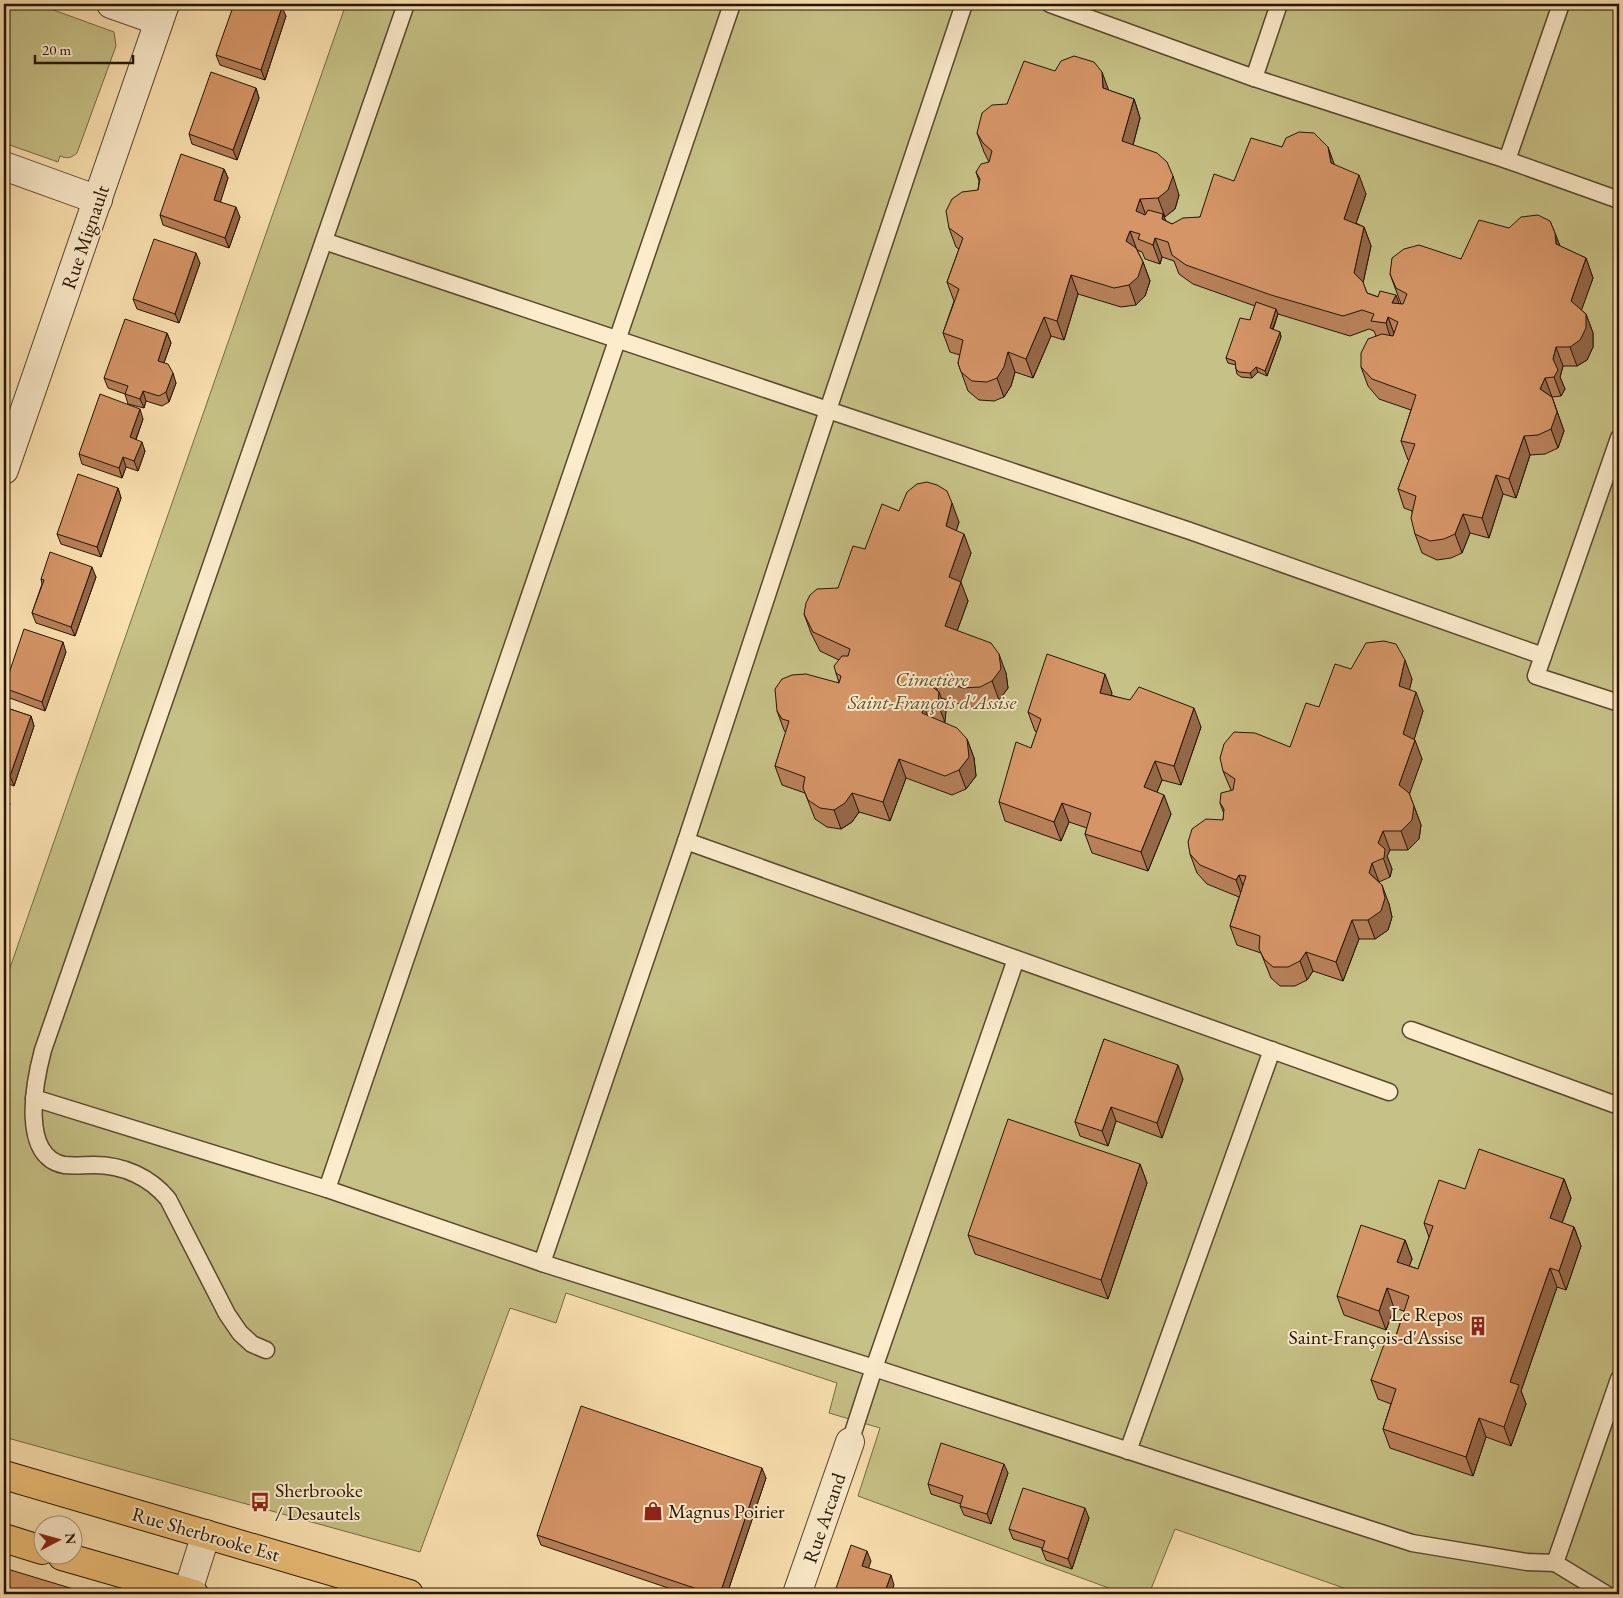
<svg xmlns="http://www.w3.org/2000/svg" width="1623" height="1598" font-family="'EB Garamond',serif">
<rect width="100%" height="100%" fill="#fbe1b0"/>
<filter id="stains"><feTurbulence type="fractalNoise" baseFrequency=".004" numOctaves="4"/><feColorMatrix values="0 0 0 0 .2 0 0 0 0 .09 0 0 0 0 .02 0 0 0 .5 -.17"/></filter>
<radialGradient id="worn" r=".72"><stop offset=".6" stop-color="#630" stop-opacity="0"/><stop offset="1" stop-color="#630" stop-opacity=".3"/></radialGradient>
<g fill="#c6c186" stroke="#756b44">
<path d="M4,4H37L114,32L116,46L77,153C71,158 68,159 60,156L58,162L4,143Z"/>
<polygon points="346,4 1619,4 1619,1594 1361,1594 1175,1529 1149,1594 1125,1594 858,1496 880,1428 829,1413 837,1383 566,1293 556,1323 510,1308 420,1552 4,1437 4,985"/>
</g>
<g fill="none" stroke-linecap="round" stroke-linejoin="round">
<defs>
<g id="service">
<polyline points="732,4 327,1189 542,1263 874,1368 1412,1543 1527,1562 1555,1563 1606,1594"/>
<polyline points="964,4 828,410 1190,531 1543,656"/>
<polyline points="1050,4 1254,78 1279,4"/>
<polyline points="1254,78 1507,160 1561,4"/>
<polyline points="1507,160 1619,200"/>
<polyline points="324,241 828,410 686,841 542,1263"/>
<polyline points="1619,438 1536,676 1619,703"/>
<polyline points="686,841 1389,1092"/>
<polyline points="1411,1030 1619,1106"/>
<polyline points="34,1098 327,1189"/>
<path d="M266,1350L252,1344L240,1333L227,1314L168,1199C150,1177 123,1165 94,1165C84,1165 74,1166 64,1165C19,1156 35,1080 43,1050L406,4"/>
<polyline points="850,1442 874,1368 1016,959"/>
<polyline points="1128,1451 1272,1050"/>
<polyline points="1555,1563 1619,1379"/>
</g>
<g id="minor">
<polyline points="111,4 159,21"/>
<polyline points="4,166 98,200"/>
<polyline points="4,470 165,4"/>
<polyline points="187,1594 206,1534"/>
<polyline points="797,1594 850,1442"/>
</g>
<g id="primary">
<polyline points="4,1475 409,1594"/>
<polyline points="4,1538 42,1550"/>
<polyline points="62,1556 194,1594"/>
</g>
</defs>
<use href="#service" stroke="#5a482d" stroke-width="19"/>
<use href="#minor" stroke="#5a482d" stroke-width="30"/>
<use href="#primary" stroke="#241501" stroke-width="30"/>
<use href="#service" stroke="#fceccc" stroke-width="16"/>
<use href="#minor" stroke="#fceccc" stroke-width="28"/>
<use href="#primary" stroke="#eec078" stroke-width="28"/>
</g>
<g fill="#b78059" stroke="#241501">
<polygon points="286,16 265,80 220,65 216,55"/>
<polygon points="256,88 259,98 237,160 192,144 189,134"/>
<polygon points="1108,90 1134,99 1140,118 1133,145 1179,195 1175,209 1164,217 1166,221 1172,224 1200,217 1234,181 1334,165 1366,194 1356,223 1364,227 1371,246 1363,283 1367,293 1399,304 1401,304 1390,274 1461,259 1509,228 1550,221 1560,246 1586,258 1593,278 1581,310 1586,314 1593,333 1593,347 1587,360 1577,366 1563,366 1560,377 1565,389 1561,396 1552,397 1564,431 1558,448 1545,454 1530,455 1516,498 1503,494 1489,538 1470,533 1462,553 1451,558 1437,560 1422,553 1415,534 1412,511 1404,508 1398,489 1409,460 1408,460 1401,441 1411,410 1379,399 1368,386 1361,367 1376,336 1374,331 1369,329 1350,336 1278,314 1273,330 1280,332 1281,337 1267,376 1258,372 1252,378 1241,377 1237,374 1236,369 1236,365 1228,363 1226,358 1250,320 1255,306 1193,284 1179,274 1174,261 1162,257 1160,264 1145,259 1142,252 1137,250 1143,262 1150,281 1145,296 1136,305 1121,307 1078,294 1064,340 1051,336 1033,378 1015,372 1011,386 1004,397 994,401 979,400 968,391 958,363 960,355 950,352 943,333 954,301 947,282 959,249 956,247 949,228 978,190 979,181 976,172 989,162 984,152 977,133 1007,104"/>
<polygon points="224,169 228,178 220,202 240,217 229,248 163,225 160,215"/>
<polygon points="200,263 179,323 137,309 133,299"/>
<polygon points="167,333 171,343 164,363 176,383 169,402 162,406 146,401 144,408 128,404 125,394 108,388 104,378"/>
<polygon points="143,419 136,440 145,451 138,471 126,467 122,478 82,464 79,454"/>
<polygon points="118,488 121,498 101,557 61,544 57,534"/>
<polygon points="899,511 959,522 956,530 971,553 960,582 968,601 957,631 1006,673 1008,688 999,700 987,706 970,707 941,698 946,711 944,722 967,739 974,758 976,776 966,789 952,795 906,778 890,821 859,812 852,822 841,829 827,827 815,819 805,793 782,785 775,766 786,733 784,730 777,711 839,683 836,673 839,660 820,651 811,633 804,614 838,588 865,549"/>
<polygon points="96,577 75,636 36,623 32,613 42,584 41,579"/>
<polygon points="66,652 45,711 7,697 4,689 4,686"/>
<polygon points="1351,669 1412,679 1409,690 1423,711 1414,739 1422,759 1409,793 1421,825 1419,839 1408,850 1390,850 1387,856 1392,869 1390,877 1379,882 1389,904 1392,917 1388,930 1375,939 1359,939 1343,981 1313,971 1307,980 1295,986 1280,986 1271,978 1261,953 1237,945 1230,926 1239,897 1207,884 1197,873 1190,854 1223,820 1224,814 1220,803 1231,790 1223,771 1290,747 1319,707"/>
<polygon points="1112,693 1111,695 1201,727 1181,785 1162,780 1157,792 1171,814 1148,871 1092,853 1085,834 1087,828 1069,822 1061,841 1005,821 999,802 1031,748 1037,732 1035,731 1028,712"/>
<polygon points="4,707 31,716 34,726 14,786 4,782"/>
<polygon points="1104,1039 1183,1079 1162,1138 1116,1121 1108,1146 1080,1136 1075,1122"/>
<polygon points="1140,1164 1147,1183 1108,1299 975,1254 968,1235"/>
<polygon points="1564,1179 1571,1198 1562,1223 1574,1227 1581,1246 1566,1290 1557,1287 1521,1391 1526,1404 1511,1446 1486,1437 1473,1476 1390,1448 1383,1429 1391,1404 1378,1399 1371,1380 1394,1342 1404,1311 1394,1308 1386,1330 1344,1315 1337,1296 1405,1240 1412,1259 1409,1266 1418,1269 1429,1237 1424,1223 1465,1189"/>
<polygon points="1008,1473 991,1524 964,1515 960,1506 961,1504 931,1494 928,1484"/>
<polygon points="766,1478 727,1594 686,1594 541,1545 537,1535"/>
<polygon points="1089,1518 1072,1569 1046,1560 1042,1550 1042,1548 1013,1539 1009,1529"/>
</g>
<g fill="#956848" stroke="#241501">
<polygon points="282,7 286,16 265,80 261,70"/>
<polygon points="1102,72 1109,91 1103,88"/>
<polygon points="256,88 259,98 237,160 233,150"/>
<polygon points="1134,99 1140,118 1129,160 1122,141"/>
<polygon points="1328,147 1335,166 1331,163"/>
<polygon points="224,169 228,178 218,210 214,200"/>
<polygon points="1359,175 1366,194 1351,238 1344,219"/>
<polygon points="1173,176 1179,195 1175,209 1165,217 1158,198"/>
<polygon points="1140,199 1147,218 1136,211"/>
<polygon points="236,207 240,217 229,248 225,238"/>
<polygon points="1163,214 1170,233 1162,219"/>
<polygon points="1364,227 1371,246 1361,292 1354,273"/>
<polygon points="1130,231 1137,250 1126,241"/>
<polygon points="1555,233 1562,252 1556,244"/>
<polygon points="1155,238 1162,257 1160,264 1153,245"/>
<polygon points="4,240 8,250 4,261"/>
<polygon points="196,253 200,263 179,323 175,314"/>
<polygon points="1586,258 1593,278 1578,320 1571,301"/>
<polygon points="1143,262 1150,281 1145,296 1136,305 1129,285"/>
<polygon points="1071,275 1078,294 1064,340 1057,321"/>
<polygon points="1396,295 1403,314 1392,303"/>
<polygon points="1276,309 1278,314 1271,333 1270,328"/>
<polygon points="1586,314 1593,333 1593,347 1587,360 1577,366 1570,347"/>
<polygon points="1044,317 1051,336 1033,378 1026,359"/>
<polygon points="1388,317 1395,336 1392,343 1386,323"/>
<polygon points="1280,332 1281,337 1267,376 1265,371"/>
<polygon points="167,333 171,343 161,371 158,361"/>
<polygon points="1556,347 1563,366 1560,377 1565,389 1561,396 1554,377 1553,359"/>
<polygon points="1008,352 1015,372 1011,386 1004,397 997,378"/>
<polygon points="1256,367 1258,372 1252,378 1250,373"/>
<polygon points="173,373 176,383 169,402 166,392"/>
<polygon points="1545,378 1552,397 1540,389"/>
<polygon points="143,391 146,401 144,408 140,399"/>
<polygon points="1552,397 1564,431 1558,448 1551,429"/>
<polygon points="140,409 143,419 133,447 130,437"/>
<polygon points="1524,436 1530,455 1516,498 1509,479"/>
<polygon points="142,442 145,451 138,471 134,461"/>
<polygon points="123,457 126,467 122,478 119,468"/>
<polygon points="1496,475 1503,494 1489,538 1482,518"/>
<polygon points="118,488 121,498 101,557 97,547"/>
<polygon points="952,503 959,522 952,545 946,526"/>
<polygon points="1463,514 1470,533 1462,553 1455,534"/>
<polygon points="964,534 971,553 956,596 949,577"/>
<polygon points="92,567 96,577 75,636 71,627"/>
<polygon points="961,582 968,601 952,645 945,626"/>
<polygon points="63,642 66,652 45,711 42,702"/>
<polygon points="999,654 1006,673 1008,688 999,700 992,681"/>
<polygon points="1405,660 1412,679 1406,705 1399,686"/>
<polygon points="1105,674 1112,693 1107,712 1100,693"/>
<polygon points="933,678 939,695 939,692 946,711 945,722 930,685"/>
<polygon points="1416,692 1423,711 1410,753 1403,734"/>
<polygon points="924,706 931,725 922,713"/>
<polygon points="1194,708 1201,727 1181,785 1174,766"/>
<polygon points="31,716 34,726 14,786 10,776"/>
<polygon points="967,739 974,758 976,776 966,789 959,770"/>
<polygon points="1415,740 1422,759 1406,804 1399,785"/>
<polygon points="899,759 906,778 890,821 883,802"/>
<polygon points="1155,761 1162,780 1151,806 1144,787"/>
<polygon points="852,793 859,812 852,822 841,829 834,810"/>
<polygon points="7,795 10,804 4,823 4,803"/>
<polygon points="1164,795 1171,814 1148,871 1141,852"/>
<polygon points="1062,803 1069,822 1061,841 1054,822"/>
<polygon points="1414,806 1421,825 1419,839 1408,850 1401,831"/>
<polygon points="1383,831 1390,850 1387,856 1392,869 1390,877 1378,843"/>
<polygon points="1372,863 1379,882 1369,873"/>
<polygon points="1239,875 1246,894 1243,899 1236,880"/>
<polygon points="1382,885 1389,904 1392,917 1388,930 1375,939 1368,920"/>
<polygon points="1352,920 1359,939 1343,981 1336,962"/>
<polygon points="1306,952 1313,971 1307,980 1300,961"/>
<polygon points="1178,1065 1183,1079 1162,1138 1157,1123"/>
<polygon points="1111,1107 1116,1121 1108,1146 1102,1131"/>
<polygon points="1140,1164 1147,1183 1108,1299 1101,1280"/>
<polygon points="1564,1179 1571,1198 1557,1237 1550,1218"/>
<polygon points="1574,1227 1581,1246 1566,1290 1559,1271"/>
<polygon points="1405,1240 1412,1259 1404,1281 1397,1262"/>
<polygon points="1550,1268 1557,1287 1521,1391 1526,1404 1511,1446 1504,1427 1510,1382"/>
<polygon points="1387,1288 1394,1308 1386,1330 1379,1311"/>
<polygon points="1479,1418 1486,1437 1473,1476 1466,1457"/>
<polygon points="1004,1464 1008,1473 991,1524 987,1514"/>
<polygon points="762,1468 766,1478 727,1594 720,1594"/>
<polygon points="1085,1508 1089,1518 1072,1569 1068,1559"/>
<polygon points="867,1551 871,1561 866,1576 862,1566"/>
<polygon points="891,1575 894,1585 891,1594 884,1594"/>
</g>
<g fill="#d59567" stroke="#241501">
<polygon points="234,4 274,4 282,7 261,70 216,55"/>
<polygon points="1074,56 1094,62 1102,72 1103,88 1134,99 1122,141 1157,153 1167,162 1173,176 1168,190 1158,198 1140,199 1136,211 1145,215 1148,210 1163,214 1162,219 1172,224 1183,218 1200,217 1214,174 1234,181 1251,138 1282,147 1286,138 1299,132 1314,133 1328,147 1331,163 1359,175 1344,219 1364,227 1354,273 1363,282 1367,293 1378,297 1380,291 1396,295 1392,303 1403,304 1407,294 1396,288 1390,274 1392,258 1404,249 1419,245 1461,259 1479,220 1509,228 1521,217 1538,215 1550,221 1555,233 1556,244 1586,258 1571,301 1586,314 1586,328 1580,340 1570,347 1556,347 1553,359 1558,370 1554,377 1545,378 1540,389 1552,397 1557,412 1551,429 1538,435 1524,436 1509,479 1496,475 1482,518 1463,514 1455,534 1444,539 1430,541 1415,534 1411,518 1416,496 1398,489 1415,444 1401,441 1416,395 1372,379 1361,367 1361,353 1368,339 1382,334 1393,336 1398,322 1388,317 1386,323 1371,321 1374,314 1362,310 1343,316 1271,295 1186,265 1172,255 1168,242 1155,238 1153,245 1138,239 1140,234 1130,231 1126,241 1136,248 1143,262 1138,277 1129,285 1114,288 1071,275 1057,321 1044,317 1026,359 1008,352 1004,367 997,378 987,382 972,381 961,372 958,363 963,340 943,333 959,289 947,282 963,238 949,228 946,211 952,199 962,192 978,190 980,179 976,172 981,164 989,162 992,151 983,143 977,133 982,113 992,105 1007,104 1024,61 1055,71 1061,61"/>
<polygon points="211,72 256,88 233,150 189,134"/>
<polygon points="181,154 224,169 214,200 236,207 225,238 160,215"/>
<polygon points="154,239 196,253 175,314 133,299"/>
<polygon points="1256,302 1276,309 1270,328 1280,332 1265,371 1256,367 1250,373 1239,372 1236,369 1235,361 1226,358 1240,318 1250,320"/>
<polygon points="125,319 167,333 158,361 168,364 173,373 166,392 159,396 143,391 140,399 125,394 128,386 104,378"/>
<polygon points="100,394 140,409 130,437 142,442 134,461 123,457 119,468 79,454"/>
<polygon points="78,474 118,488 97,547 57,534"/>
<polygon points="927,482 937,485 947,491 952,503 946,526 964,534 949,577 961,582 945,626 991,643 999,654 1001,669 992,681 980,687 963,688 933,678 930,685 939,692 938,703 931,707 924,706 922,713 957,728 967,739 969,757 959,770 945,776 899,759 883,802 852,793 845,803 834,810 820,808 808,800 803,788 805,777 775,766 789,721 782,719 777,711 775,689 782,679 792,675 806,674 839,683 841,676 836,673 834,666 842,656 848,656 850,649 813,632 804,614 806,603 810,595 817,589 838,588 853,546 865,549 882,504 899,511 907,492 917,484"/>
<polygon points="50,552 92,567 71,627 32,613 44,580 41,579"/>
<polygon points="24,629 63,642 42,702 4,688"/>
<polygon points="1384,641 1396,644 1405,660 1399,686 1416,692 1403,734 1415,740 1399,785 1409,793 1414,806 1412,820 1401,831 1383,831 1378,843 1385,849 1384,858 1372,863 1369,873 1382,885 1385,898 1381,911 1368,920 1352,920 1336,962 1306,952 1300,961 1288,967 1273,967 1264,959 1259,949 1260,936 1230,926 1246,876 1239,875 1236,880 1200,865 1190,854 1188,842 1192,829 1206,819 1223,820 1224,809 1220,803 1221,793 1233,790 1235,779 1223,771 1220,758 1224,744 1234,732 1255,733 1290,747 1306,703 1319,707 1335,664 1351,669 1366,643"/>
<polygon points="1047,654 1105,674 1100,693 1130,700 1139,687 1194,708 1174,766 1155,761 1144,787 1164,795 1141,852 1085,834 1091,813 1062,803 1054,822 999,802 1016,742 1031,748 1041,719 1028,712"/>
<polygon points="4,707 31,716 10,776 4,774"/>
<polygon points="4,793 7,795 4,803"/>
<polygon points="1104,1039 1178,1065 1157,1123 1111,1107 1102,1131 1075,1122"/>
<polygon points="1008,1119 1140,1164 1101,1280 968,1235"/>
<polygon points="1479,1149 1564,1179 1550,1218 1574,1227 1559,1271 1550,1268 1510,1382 1519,1385 1504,1427 1479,1418 1466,1457 1383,1429 1396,1389 1371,1380 1386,1339 1394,1342 1409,1296 1387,1288 1379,1311 1337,1296 1361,1225 1405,1240 1397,1262 1418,1269 1433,1226 1424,1223 1439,1180 1465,1189"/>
<polygon points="581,1406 762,1468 720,1594 712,1594 537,1535"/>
<polygon points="941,1443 1004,1464 987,1514 960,1506 963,1496 928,1484"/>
<polygon points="1023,1488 1085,1508 1068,1559 1042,1550 1045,1541 1009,1529"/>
<polygon points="851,1545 867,1551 862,1566 891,1575 884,1594 834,1594"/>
<polygon points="4,1568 90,1594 4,1594"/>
</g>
<defs>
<symbol id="building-bare" viewBox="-9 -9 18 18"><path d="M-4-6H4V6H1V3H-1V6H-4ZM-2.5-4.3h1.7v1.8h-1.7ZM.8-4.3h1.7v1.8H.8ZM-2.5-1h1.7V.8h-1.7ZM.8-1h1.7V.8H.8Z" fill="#8f2418" stroke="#fceccc" stroke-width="2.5" paint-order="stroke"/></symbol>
<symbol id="bus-bare" viewBox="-9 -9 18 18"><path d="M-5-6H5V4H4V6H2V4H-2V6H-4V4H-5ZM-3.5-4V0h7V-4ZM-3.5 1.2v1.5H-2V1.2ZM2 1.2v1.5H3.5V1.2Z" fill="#8f2418" stroke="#fceccc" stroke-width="2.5" paint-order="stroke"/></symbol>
<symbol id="shop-bare" viewBox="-9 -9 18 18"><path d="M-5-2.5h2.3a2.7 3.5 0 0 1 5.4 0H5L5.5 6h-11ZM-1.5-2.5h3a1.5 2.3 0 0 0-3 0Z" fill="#8f2418" stroke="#fceccc" stroke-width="2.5" paint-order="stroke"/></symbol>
</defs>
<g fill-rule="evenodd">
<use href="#building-bare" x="1464" y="1312" width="28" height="28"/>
<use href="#bus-bare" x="246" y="1488" width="28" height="28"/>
<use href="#shop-bare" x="639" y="1497" width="28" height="28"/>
</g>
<g text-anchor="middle" stroke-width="4" stroke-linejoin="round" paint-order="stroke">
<g font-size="20" fill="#241501" stroke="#fceccc">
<text transform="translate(85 237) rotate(-71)" y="7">Rue Mignault</text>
<text transform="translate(824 1518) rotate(-71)" y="7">Rue Arcand</text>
<text transform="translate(206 1534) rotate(16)" y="7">Rue Sherbrooke Est</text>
</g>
<g font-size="20" font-style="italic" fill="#5d5130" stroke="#fceccc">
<text x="932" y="686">Cimetière<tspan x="932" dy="23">Saint-François d'Assise</tspan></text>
</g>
<g font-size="20" fill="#241501" stroke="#fceccc" text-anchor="start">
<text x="1463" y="1321" text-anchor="end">Le Repos<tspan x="1463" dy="23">Saint-François-d'Assise</tspan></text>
<text x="275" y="1497">Sherbrooke<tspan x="275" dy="23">/ Desautels</tspan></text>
<text x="668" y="1518">Magnus Poirier</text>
</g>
</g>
<rect width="1623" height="1598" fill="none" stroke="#fbe1b0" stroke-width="20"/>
<rect x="5" y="5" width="1613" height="1588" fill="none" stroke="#241501" stroke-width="2.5"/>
<rect x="10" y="10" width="1603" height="1578" fill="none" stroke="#241501"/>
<g transform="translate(58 1540) rotate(84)"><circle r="24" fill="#fceccc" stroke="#a6967b"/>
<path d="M0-4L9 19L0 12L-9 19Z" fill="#8f2418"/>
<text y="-8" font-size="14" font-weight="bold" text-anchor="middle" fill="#241501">N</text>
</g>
<path d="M35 55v8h98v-8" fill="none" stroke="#241501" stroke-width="2.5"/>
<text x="42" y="55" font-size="15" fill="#241501" stroke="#fceccc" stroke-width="4" paint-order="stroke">20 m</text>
<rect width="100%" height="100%" filter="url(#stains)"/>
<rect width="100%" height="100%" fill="url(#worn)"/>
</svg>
